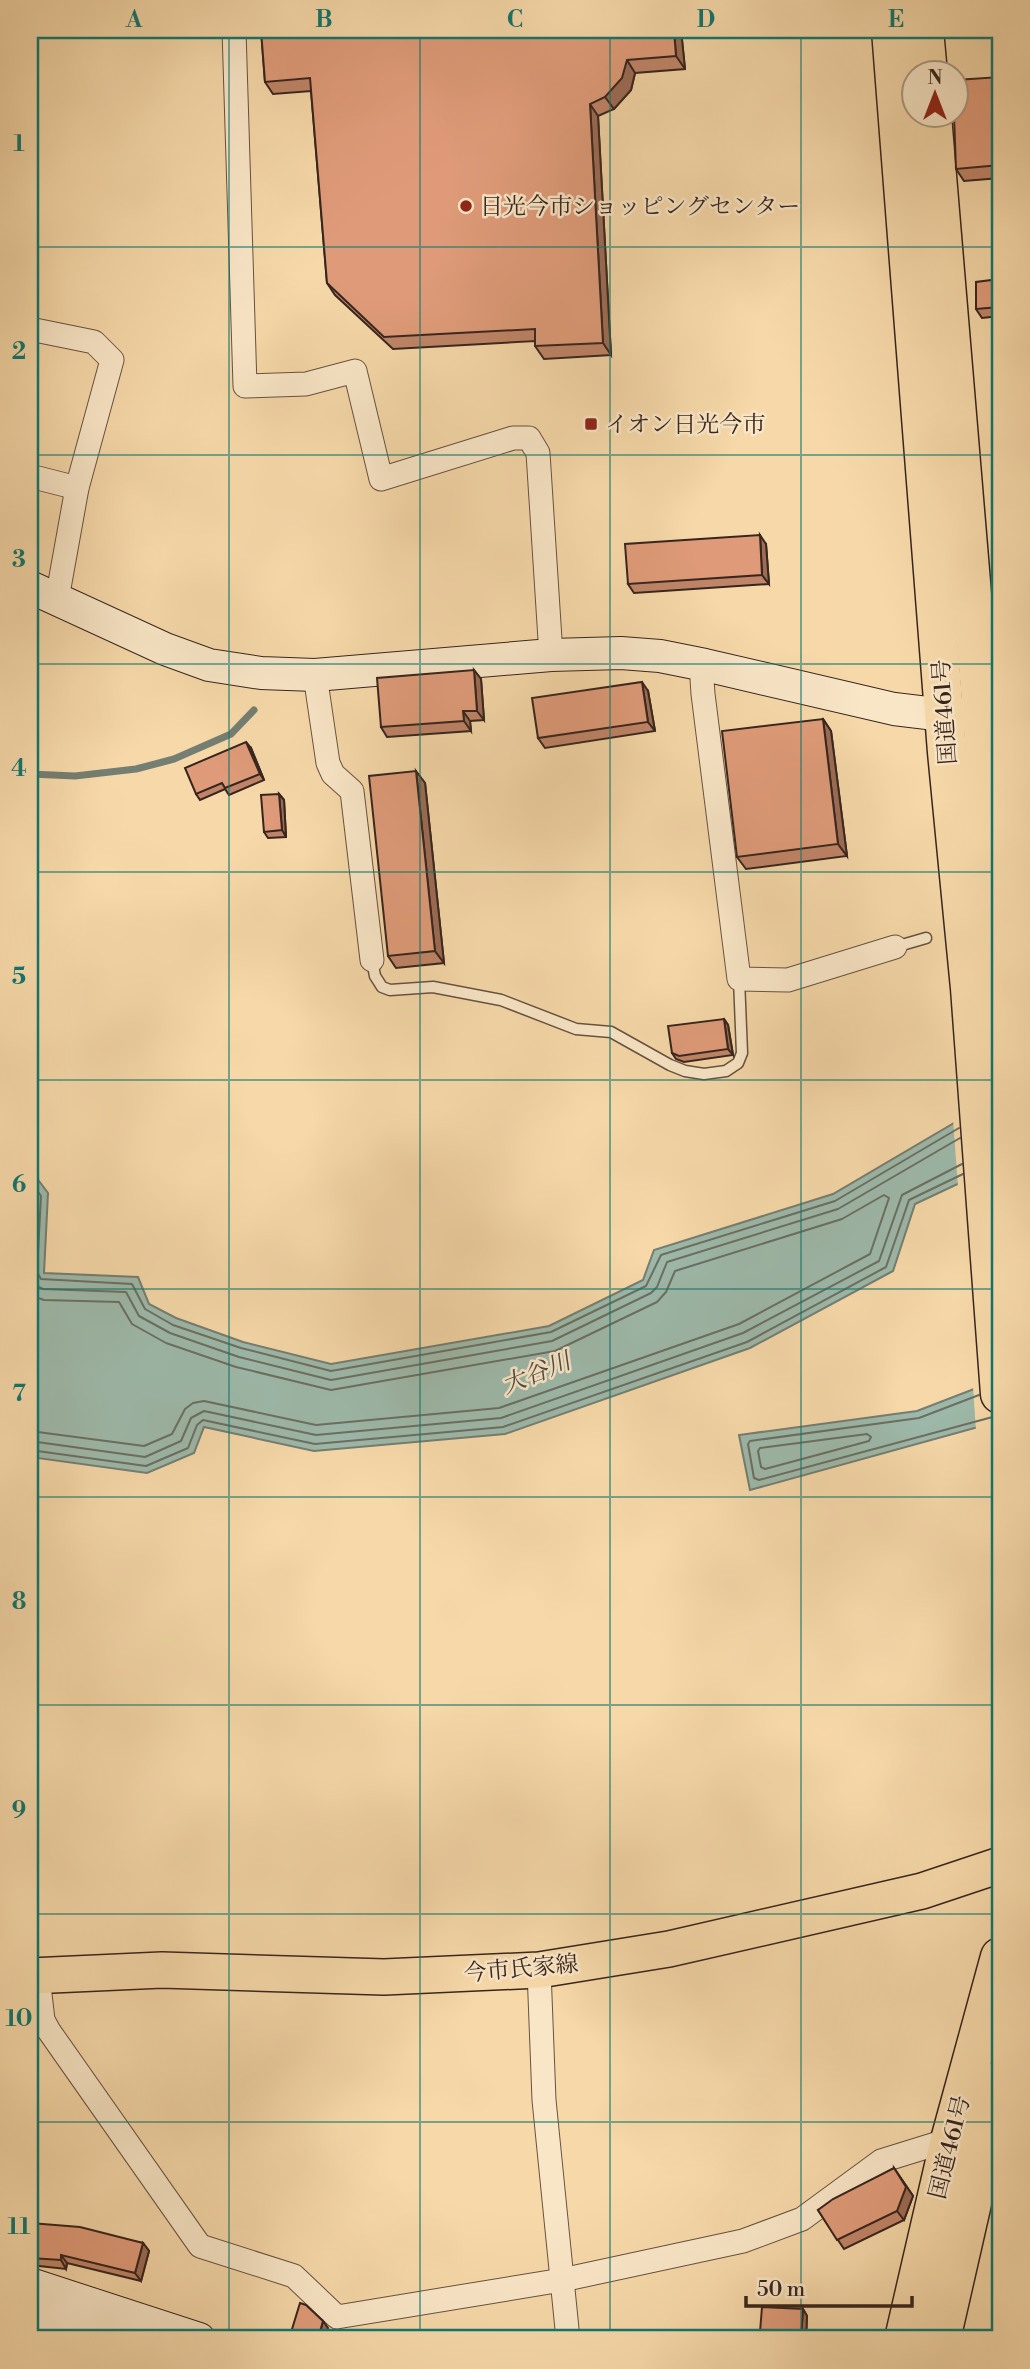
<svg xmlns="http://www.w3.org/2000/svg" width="1030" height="2369" font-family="'Libre Bodoni','Noto Serif JP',serif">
<rect width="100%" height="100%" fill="#f6d8a9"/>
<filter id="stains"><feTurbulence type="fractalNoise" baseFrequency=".00286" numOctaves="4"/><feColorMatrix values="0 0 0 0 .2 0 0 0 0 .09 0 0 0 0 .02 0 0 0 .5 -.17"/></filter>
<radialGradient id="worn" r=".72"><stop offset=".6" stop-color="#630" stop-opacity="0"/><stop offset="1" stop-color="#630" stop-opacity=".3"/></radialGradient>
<g fill="#9db9aa" stroke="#747e72" stroke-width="2">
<polygon points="1000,1096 1000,1164 915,1204 893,1271 750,1348 505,1434 314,1451 204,1427 194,1453 147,1473 30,1457 30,1392 32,1392 30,1389 30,1169 48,1193 44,1273 138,1277 149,1304 176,1318 243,1342 331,1364 549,1326 643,1280 654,1250 833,1194"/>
<polygon points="1000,1379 1000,1421 750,1490 739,1435 917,1411"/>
</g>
<g fill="#f6d8a9">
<polygon points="1000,1093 1000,1168 958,1187 953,1119"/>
<polygon points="1000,1376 1000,1425 976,1431 973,1386"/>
</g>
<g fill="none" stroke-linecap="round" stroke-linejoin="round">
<g stroke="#6a6f64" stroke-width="2">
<polyline points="30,1180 41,1196 37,1272 41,1279 132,1284 145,1309 173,1325 241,1348 331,1371 551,1332 646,1286 661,1255 835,1201 959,1128"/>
<polyline points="30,1278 35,1285 43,1289 126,1292 139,1316 170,1333 239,1357 331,1380 552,1341 651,1293 657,1287 667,1262 838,1209 960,1138"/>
<polyline points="30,1295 44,1300 119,1302 132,1324 166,1343 236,1367 331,1390 555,1351 657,1302 666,1292 675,1271 842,1219 884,1195 889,1198 870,1254 739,1324 499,1408 316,1425 204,1401 193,1403 185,1409 172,1434 144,1446 30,1431"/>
<polyline points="979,1395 919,1418 750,1441 748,1444 754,1478 759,1480 1000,1415"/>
<polygon points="867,1434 871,1437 869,1441 765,1469 761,1467 758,1451 760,1448"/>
<polyline points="30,1441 145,1457 181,1441 191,1418 204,1411 316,1435 501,1418 743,1333 879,1261 902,1195 962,1164"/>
<polyline points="30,1450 146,1466 188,1448 197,1425 203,1420 315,1444 503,1427 747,1342 886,1267 909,1200 963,1174"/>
</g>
<polyline stroke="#747e72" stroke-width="7" points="30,774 75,776 136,769 174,759 231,734 254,710"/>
<defs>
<g id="lane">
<polyline points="895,947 926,938"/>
<polyline points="372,960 375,976 382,987 390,990 433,987 501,1000 576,1029 611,1032 670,1065 685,1071 704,1074 726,1071 738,1063 742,1053 739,979"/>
</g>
<g id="street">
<polyline points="234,30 245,386 306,384 355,371 381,479 513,438 529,438 538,453 551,655"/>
<polyline points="30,329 94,342 112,360 77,488 57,599"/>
<polyline points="30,476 77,488"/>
<polyline points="705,665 702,679 703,694 739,979 788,980 895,947"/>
<polyline points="315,675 328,763 333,774 352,791 372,960"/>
<polyline points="539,1970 544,2100 568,2339"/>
<polyline points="38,1977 43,2020 49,2031 200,2246 294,2276 337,2317 562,2280 743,2241 802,2219 881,2161 939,2143 958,2141"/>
</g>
<g id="secondary">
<polyline points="30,587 165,649 209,665 261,673 315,675 551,655 621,653 660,656 705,665 894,709 944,715 967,715"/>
<polyline points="30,2284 199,2339"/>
<polyline points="30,2311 115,2339"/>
</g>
<polyline id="primary" points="30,1976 162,1970 384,1977 539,1970 669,1949 922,1891 1000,1865"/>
<g id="highway">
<polyline points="891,30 947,752 970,988 1000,1394"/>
<polyline points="924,30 928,74"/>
<polyline points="932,116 982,714 1000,1005"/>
<polyline points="904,2339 949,2144 1000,1957"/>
<polyline points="941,2339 1000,2080"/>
</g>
</defs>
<use href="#lane" stroke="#675241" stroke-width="13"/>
<use href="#street" stroke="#675241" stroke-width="25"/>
<use href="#secondary" stroke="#37251e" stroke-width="34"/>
<use href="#primary" stroke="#37251e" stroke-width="38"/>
<use href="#highway" stroke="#37251e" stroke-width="41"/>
<use href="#lane" stroke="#f9e6c7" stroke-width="10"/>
<use href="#street" stroke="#f9e6c7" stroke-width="23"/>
<use href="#secondary" stroke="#f9e6c7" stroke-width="32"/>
<use href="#primary" stroke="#f6d8a9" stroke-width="35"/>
<use href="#highway" stroke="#f6d8a9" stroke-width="38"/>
</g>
<g fill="#c08568" stroke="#37251e" stroke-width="2">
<polygon points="261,30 681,30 685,69 635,73 631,90 614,109 598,116 611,355 544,359 535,346 535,341 393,349 335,295 327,283 311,91 273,94 265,82"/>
<polygon points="1000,77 1000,178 964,181 956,169"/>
<polygon points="1000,279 1000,316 982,318 976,309"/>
<polygon points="766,544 769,584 634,593 628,584"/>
<polygon points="474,670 481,679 484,720 470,721 471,731 387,737 381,727"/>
<polygon points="648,691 655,731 545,748 538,738"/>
<polygon points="823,719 831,731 847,856 746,869 737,857"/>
<polygon points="251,748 264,780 229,795 225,789 200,800 196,794"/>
<polygon points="425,783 444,963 396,968 388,956"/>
<polygon points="279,794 284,800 286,837 268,838 264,832"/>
<polygon points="724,1019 728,1025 733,1055 684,1062 676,1059 672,1053"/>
<polygon points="894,2168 913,2196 904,2220 844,2249 818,2210"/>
<polygon points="30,2223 143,2243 149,2251 141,2281 67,2263 66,2269 30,2265"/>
<polygon points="803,2309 807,2316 806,2339 767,2339 764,2338 760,2332"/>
</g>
<g fill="#9c6c55" stroke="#37251e" stroke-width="2">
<polygon points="674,30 681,30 685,69 676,56"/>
<polygon points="627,60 635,73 631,90 614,109 605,97"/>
<polygon points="590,104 598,116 611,355 603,343"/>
<polygon points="760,535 766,544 769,584 762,575"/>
<polygon points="474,670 481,679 484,720 477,711"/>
<polygon points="642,682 648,691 655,731 648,722"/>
<polygon points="463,711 470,721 471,731 464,721"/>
<polygon points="823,719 831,731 847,856 838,844"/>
<polygon points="246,742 251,748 264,780 260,774"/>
<polygon points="416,771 425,783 444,963 435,951"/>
<polygon points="279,794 284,800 286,837 282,830"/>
<polygon points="724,1019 728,1025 733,1055 728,1049"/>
<polygon points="894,2168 913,2196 904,2220 897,2211"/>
<polygon points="143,2243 149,2251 141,2281 135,2273"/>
<polygon points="61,2255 67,2263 66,2269 61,2260"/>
<polygon points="803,2309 807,2316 806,2339 801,2339"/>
<polygon points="323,2321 328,2328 325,2339 318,2339"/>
</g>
<g fill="#df9b79" stroke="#37251e" stroke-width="2">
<polygon points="261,30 674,30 676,56 627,60 622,78 605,97 590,104 603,343 535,346 535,329 384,337 327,283 310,78 265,82"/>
<polygon points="1000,77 1000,165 956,169 954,116 956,116 956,80"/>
<polygon points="1000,279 1000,307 976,309 976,282"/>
<polygon points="760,535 762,575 628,584 625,544"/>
<polygon points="474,670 477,711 463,711 464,721 381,727 377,678"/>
<polygon points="642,682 648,722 538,738 532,698"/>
<polygon points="823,719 838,844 737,857 722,731"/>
<polygon points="246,742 260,774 225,788 222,783 196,794 185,768"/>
<polygon points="416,771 435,951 388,956 369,776"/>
<polygon points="279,794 282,830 264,832 261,795"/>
<polygon points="724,1019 728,1049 679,1056 672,1053 668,1026"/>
<polygon points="894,2168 906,2187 897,2211 837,2240 818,2210 833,2199"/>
<polygon points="30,2223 80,2227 143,2243 135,2273 61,2255 61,2260 30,2258"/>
<polygon points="300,2303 306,2305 323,2321 318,2339 289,2339"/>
<polygon points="762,2307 803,2309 801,2339 777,2339 778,2338 760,2332"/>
</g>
<path fill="none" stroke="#0f766e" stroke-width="2" stroke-opacity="0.55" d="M229,30V2339M420,30V2339M610,30V2339M801,30V2339M30,247H1000M30,455H1000M30,664H1000M30,872H1000M30,1080H1000M30,1289H1000M30,1497H1000M30,1705H1000M30,1914H1000M30,2122H1000"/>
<g fill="#8f2418" stroke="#f9e6c7" stroke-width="2.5">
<circle cx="466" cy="206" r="7"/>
<rect x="584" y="417" width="14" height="14" rx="3.5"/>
</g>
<g text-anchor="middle" stroke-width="5" stroke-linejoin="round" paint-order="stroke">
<g font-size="23" fill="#37251e" stroke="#f9e6c7" text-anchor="start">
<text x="480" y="214">日光今市ショッピングセンター</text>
<text x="605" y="432">イオン日光今市</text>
</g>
<g font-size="23" fill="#37251e" stroke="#f9e6c7">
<text transform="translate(944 712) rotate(-94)" y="8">国道461号</text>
<text transform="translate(521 1968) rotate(-5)" y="8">今市氏家線</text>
<text transform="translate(949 2147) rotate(-76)" y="8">国道461号</text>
</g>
<g font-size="24" font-style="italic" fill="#504a41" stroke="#f9e6c7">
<text transform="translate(536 1373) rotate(-22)" y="8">大谷川</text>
</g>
</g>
<rect width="1030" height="2369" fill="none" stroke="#f6d8a9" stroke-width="77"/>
<g transform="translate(935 94)"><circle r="33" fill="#f9e6c7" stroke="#ab9983" stroke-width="2"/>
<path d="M0-5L12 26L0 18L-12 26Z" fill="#8f2418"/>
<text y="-10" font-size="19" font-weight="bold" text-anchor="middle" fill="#37251e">N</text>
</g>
<path d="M746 2296v10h166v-10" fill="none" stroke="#37251e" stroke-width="3.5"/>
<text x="757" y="2296" font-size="21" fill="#37251e" stroke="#f9e6c7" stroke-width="5" paint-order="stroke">50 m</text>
<rect x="38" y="38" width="954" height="2292" fill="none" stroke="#0f766e" stroke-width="2.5"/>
<g font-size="23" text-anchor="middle" font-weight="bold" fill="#0f766e">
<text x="134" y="27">A</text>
<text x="324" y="27">B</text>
<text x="515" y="27">C</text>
<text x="706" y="27">D</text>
<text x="896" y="27">E</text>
<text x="19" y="151">1</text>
<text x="19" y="359">2</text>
<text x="19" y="567">3</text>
<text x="19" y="776">4</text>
<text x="19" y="984">5</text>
<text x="19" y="1192">6</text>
<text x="19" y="1401">7</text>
<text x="19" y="1609">8</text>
<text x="19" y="1818">9</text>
<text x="19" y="2026">10</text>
<text x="19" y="2234">11</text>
</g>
<rect width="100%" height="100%" filter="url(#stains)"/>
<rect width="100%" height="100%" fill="url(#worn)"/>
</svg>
